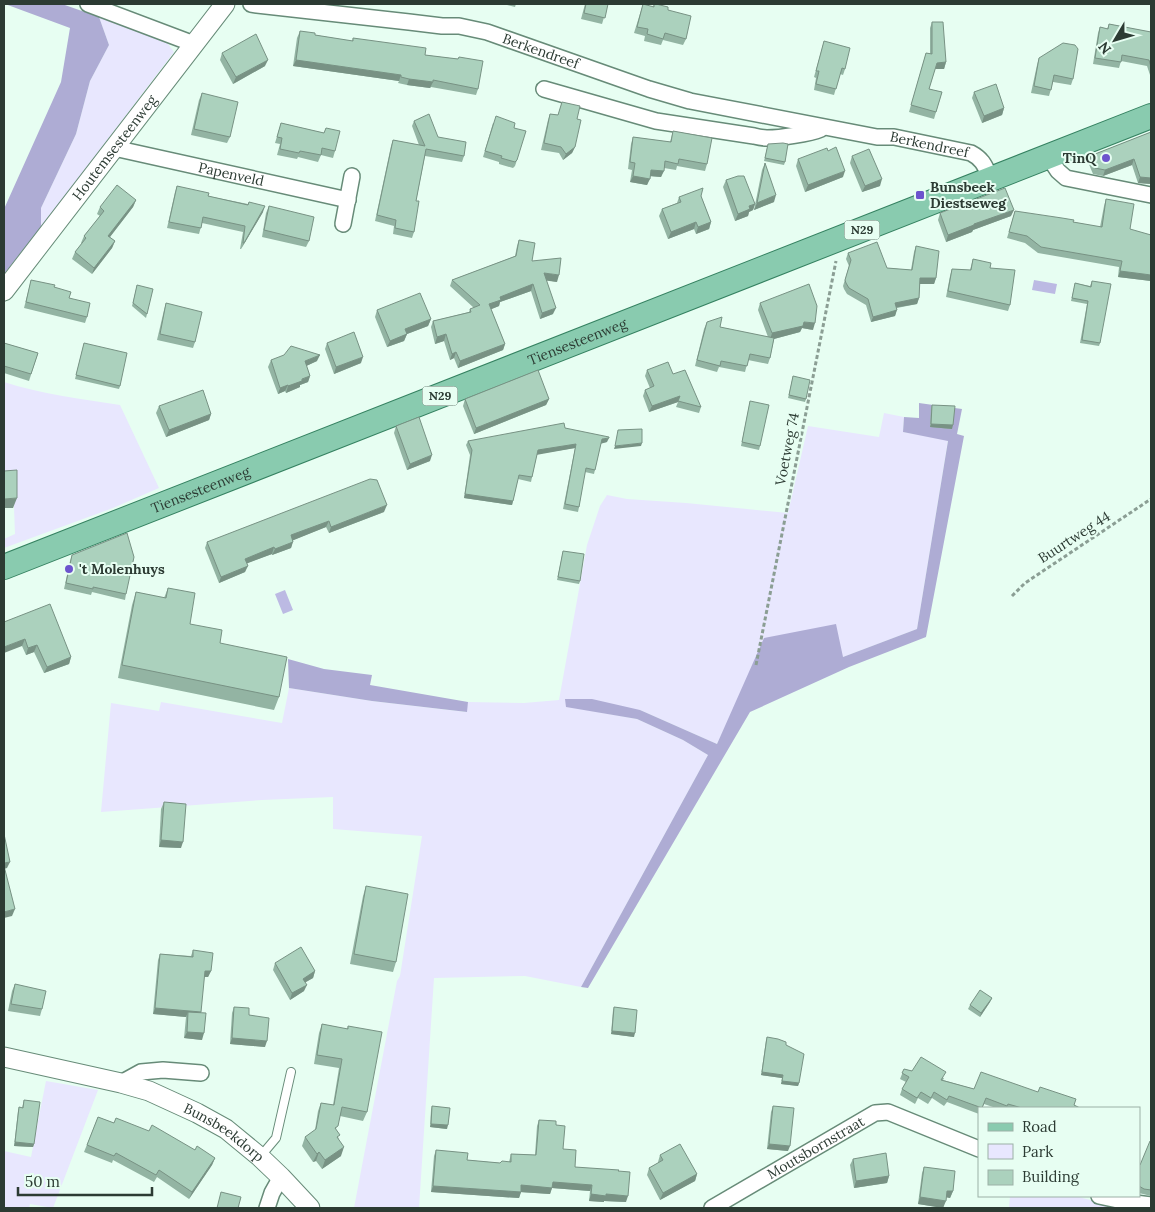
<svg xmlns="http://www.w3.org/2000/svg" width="1155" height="1212" font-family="Lora,serif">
<rect width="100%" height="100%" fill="#e7fef2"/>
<g fill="#e8e7fe">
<polygon points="99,17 159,38 168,44 174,52 41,227 41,208 76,134 90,81 109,45"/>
<path d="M4,382C41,394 81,399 120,405L159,488L113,508L4,548V539L15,534L13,480H4Z"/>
<polygon points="884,413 904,417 903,432 948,440 917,629 843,657 726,725 717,744 640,710 576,708 637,719 683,740 708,755 581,987 525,976 434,978 419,1208 354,1208 397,981 400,976 422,836 333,829 333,797 262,800 101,812 111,703 159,711 161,702 282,723 289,688 372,701 466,712 468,702 524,703 559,700 587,545 600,506 607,495 627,499 686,503 788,513 808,426 879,437"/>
<polygon points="46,1081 98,1090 53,1208 30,1204 29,1208 4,1208 4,1151 31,1157"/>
<polygon points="1010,1196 1075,1196 1120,1208 1009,1208"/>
</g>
<g fill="#aeacd4">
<polygon points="5,4 62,4 99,17 109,45 90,81 76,134 41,208 41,227 4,274 4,209 61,82 70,28"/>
<polygon points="919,403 962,409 957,434 964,436 926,637 849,667 750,712 588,988 581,987 708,755 683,740 637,719 566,707 565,699 592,699 640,710 717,744 764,638 836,624 843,657 917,629 948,441 903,432 904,417 919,418"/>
<polygon points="288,659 324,669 372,675 370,685 468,702 467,712 372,701 289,688"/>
</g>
<g fill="#bcbae3">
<polygon points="1034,280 1057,284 1055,294 1032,290"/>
<polygon points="285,590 293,610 283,614 275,594"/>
</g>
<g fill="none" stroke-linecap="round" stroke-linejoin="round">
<defs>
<polyline id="service" points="260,1157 276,1138 291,1072"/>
<g id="minor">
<polyline points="88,4 186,41 194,45"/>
<path id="s1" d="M251,4L257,5L409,22L442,26H459L487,32L649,89L690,101L877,137H894L971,153C984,160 985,167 991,179"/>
<path d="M544,89L656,121L754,136C758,137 763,138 767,138C780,138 809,134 821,129"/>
<path id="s2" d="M114,148L348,200"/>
<polyline points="1048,156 1058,171 1066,178 1151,195"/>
<polyline points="343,224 352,176"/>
<polyline points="121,1083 141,1072 163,1070 201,1073"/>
<polyline points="1099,1196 1127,1202 1151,1205"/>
<polyline points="267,1208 272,1193 281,1177"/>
<path id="s3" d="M712,1208L875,1113L888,1112L979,1149"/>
</g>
<g id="tertiary">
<path id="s4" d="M4,291L225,4"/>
<path id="s5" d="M4,1057L121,1083L149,1091L197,1113L226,1129L260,1157L281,1177L310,1208"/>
</g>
<g id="primary">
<path id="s6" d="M4,567L1151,116"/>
</g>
</defs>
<use href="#service" stroke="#678b78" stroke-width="10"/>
<use href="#minor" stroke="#678b78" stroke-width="18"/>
<use href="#tertiary" stroke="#678b78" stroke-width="21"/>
<use href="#primary" stroke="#358261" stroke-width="26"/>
<g stroke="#8b9e94" stroke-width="3" stroke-dasharray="4 2.5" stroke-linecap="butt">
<polyline points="1012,596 1025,583 1151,499"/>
<polyline points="756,665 836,261"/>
</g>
<use href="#service" stroke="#fff" stroke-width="8"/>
<use href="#minor" stroke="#fff" stroke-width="15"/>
<use href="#tertiary" stroke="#fff" stroke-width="19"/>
<use href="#primary" stroke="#89cbaf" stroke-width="24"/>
</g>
<g fill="#93b4a3">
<polygon points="503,4 516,4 515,7"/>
<polygon points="585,4 608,4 602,24 581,19"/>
<polygon points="643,4 653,7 654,4 668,10 686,39 683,45 663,40 661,45 644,41 645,36 634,33"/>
<polygon points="932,22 946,62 944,69 935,69 929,89 942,92 934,119 909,112 924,60 926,53 930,54 930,28"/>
<polygon points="1109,24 1150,32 1151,26 1151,78 1147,66 1121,61 1119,68 1093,64 1098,33 1100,27 1107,29"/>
<polygon points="300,31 315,35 352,41 353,38 425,55 458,59 459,57 478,89 476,95 431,87 430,88 407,85 398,83 399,81 293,66 297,38"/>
<polygon points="824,41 845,69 843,75 840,74 834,95 814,90 816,78 814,77"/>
<polygon points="222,53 265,66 233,84 220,60"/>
<polygon points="1039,58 1073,79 1071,85 1053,82 1049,96 1031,93 1037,65"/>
<polygon points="974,92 1004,108 1002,115 982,123 972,98"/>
<polygon points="202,93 230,137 227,143 191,135 199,100"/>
<polygon points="562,102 577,119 575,147 572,153 563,160 559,153 541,150 548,120 550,114 558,115"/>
<polygon points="414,121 464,156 462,162 425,156 416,201 414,232 412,238 393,234 394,226 375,221 391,146 393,140 419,145 412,126"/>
<polygon points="281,123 324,133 326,128 335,151 333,158 321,155 318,162 298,157 297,159 277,155 280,144 275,143"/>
<polygon points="493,123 514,128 517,160 515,166 513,168 499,164 499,162 483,157"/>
<polygon points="673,131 707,164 705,171 677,166 676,170 664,168 661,177 650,176 647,185 630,182 632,170 628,169 631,144 633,137 670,142"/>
<polygon points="1151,132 1151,184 1138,183 1132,165 1103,176 1093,174 1088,162 1090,156"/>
<polygon points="768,144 785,162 784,165 764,161"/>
<polygon points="852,156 880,186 862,192 850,163"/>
<polygon points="798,159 843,177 805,192 796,166"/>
<polygon points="765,163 774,202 754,210 762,170"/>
<polygon points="726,180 755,204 753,210 749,212 748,216 735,221 723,187"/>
<polygon points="177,186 208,196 248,204 249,202 263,212 241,249 240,249 243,232 202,223 199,234 167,228 175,192"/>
<polygon points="701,196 711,222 709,229 696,234 694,229 668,239 659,216 662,209 677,203 679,197"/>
<polygon points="1106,199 1130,229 1151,281 1118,277 1119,267 1038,253 1025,243 1007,238 1015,211 1100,227 1104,206"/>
<polygon points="136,200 133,207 110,237 115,241 112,248 92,274 72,259 75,252 82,243 81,243 84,236 100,216 97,214 100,207"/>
<polygon points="269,206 309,241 306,247 262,237 266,213"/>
<polygon points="940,213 1011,216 973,230 972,232 946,242 938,220"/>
<polygon points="519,240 532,261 557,282 546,280 553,314 540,319 531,291 500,302 499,306 491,309 505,344 503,350 458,368 454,358 450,360 444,341 435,344 431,327 433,321 469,312 470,309 474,308 450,286 452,280 515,256 517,246"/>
<polygon points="916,246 936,278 934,284 920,284 919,298 917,304 897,308 895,316 871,322 866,305 847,294 844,289 843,286 849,266 846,259 848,253 887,268 911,270 914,252"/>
<polygon points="973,259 990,268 1010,305 1008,311 946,297 950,276 952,269 970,270"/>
<polygon points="31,280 69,298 87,317 85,323 24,308"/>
<polygon points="1092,281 1100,343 1099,346 1080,343 1087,304 1071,301 1075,283 1090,286"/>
<polygon points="137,285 147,314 146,318 132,306"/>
<polygon points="166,303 195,342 193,348 157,340 164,310"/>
<polygon points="760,303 813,330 802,328 800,332 774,339 770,358 768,364 748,360 745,372 719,367 717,372 695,366 704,329 707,322 720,327 768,337 758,310"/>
<polygon points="377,310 431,319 428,326 407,334 404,341 387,347 375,317"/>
<polygon points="4,343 38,353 29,381 4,373"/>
<polygon points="84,343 120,386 119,389 75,379"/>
<polygon points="327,343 361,363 334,374 325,349"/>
<polygon points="271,360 317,361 306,366 310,376 308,382 300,385 300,387 286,393 285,391 278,394 268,367"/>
<polygon points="647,370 673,374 701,407 699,413 676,407 678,402 649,412 643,396 645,390 650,388 645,376"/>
<polygon points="793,376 806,399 805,402 788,398"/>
<polygon points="465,399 549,399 546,405 474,434 463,406"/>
<polygon points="750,401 760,446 759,450 741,446"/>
<polygon points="932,405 952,429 930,427 931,408"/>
<polygon points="159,406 211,414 209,420 166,437 156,413"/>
<polygon points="396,426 430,461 407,470 394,433"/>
<polygon points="565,428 607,442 601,443 594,474 585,472 579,507 578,512 563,509 575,448 537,454 531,482 518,479 512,505 464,498 470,455 466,445 468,441"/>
<polygon points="384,512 329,533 326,527 293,540 291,548 272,555 272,554 247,563 245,572 219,583 205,548 207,542"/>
<polygon points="563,551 580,581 579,584 557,580"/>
<polygon points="72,555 126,594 125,600 92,592 91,595 64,589 70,561"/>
<polygon points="168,588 190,624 220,643 279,697 274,710 118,678 132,605 136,592 164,598"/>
<polygon points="4,622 71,657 69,664 44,673 34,652 26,655 22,646"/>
<polygon points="164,802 181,848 159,847 161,809"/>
<polygon points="366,886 396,962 393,972 350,964 363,896"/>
<polygon points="193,950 211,971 208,977 204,977 200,1013 202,1040 184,1038 186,1017 153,1014 158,960 160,954 191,956"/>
<polygon points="275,963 315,971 313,978 305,982 304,991 290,1000 273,970"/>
<polygon points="15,984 42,1009 40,1016 8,1011 12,991"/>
<polygon points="992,998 990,1002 980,1017 968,1009 970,1005"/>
<polygon points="234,1007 249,1015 265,1047 230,1044 232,1013"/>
<polygon points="614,1007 634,1037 611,1034 613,1010"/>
<polygon points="322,1024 347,1029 348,1026 367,1112 363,1121 340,1116 336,1129 339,1140 341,1156 322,1169 316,1161 313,1162 302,1146 305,1137 315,1130 318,1111 321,1103 333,1105 339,1068 314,1064 319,1033"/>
<polygon points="767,1037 786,1045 799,1083 798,1086 781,1084 782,1078 761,1075 766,1040"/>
<polygon points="904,1069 944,1078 943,1080 974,1089 1074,1105 1080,1108 996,1108 984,1104 982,1108 979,1108 979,1114 947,1102 944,1106 932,1098 928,1104 918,1098 915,1104 900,1095 902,1089 906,1082 900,1079"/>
<polygon points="24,1100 34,1144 33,1147 14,1146 18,1111 19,1107 22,1108"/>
<polygon points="432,1106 447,1129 430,1127 431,1110"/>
<polygon points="773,1106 788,1151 767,1149 771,1112"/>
<polygon points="98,1117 114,1123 195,1150 215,1158 212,1165 189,1199 157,1177 154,1182 113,1160 112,1163 84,1152"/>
<polygon points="539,1120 556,1125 563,1149 575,1167 618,1171 626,1202 604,1201 604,1202 589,1201 590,1191 552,1188 550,1194 521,1192 519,1198 431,1192 434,1156 436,1150 467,1160 500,1163 509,1162 511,1154 535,1155 537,1126"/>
<polygon points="1151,1142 1151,1196 1139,1193 1139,1165 1140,1165"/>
<polygon points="660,1155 697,1174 695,1181 660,1200 647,1175 649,1168 658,1163 658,1162"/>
<polygon points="853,1159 889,1176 887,1183 854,1188 850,1165"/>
<polygon points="924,1167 953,1191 950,1198 946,1197 943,1208 918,1204 922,1173"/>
</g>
<g fill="#789284">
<polygon points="268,60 265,66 233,84 236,77"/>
<polygon points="296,60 401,75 399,81 293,66"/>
<polygon points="946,62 944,69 935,69 937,63"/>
<polygon points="409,79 433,82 430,88 407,85"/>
<polygon points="1004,108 1002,115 982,123 984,116"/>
<polygon points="575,147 572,153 563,160 566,154"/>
<polygon points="1134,159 1132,165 1103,176 1105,170"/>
<polygon points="651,170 664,171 661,177 649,176"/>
<polygon points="845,171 843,177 805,192 808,185"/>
<polygon points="633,176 650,179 647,185 630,182"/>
<polygon points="1140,177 1151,178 1151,184 1138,183"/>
<polygon points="882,179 880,186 862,192 865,186"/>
<polygon points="776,195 774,202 754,210 757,203"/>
<polygon points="136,200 133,207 106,242 108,236"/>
<polygon points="755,204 753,210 749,212 748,216 735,221 738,214 749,206"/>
<polygon points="265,206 263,212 241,249 244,243"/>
<polygon points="1014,210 1011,216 973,230 972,232 946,242 948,235 974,224"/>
<polygon points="696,222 694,229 668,239 671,232"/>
<polygon points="711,222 709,229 696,234 698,227"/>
<polygon points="115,241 112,248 92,274 94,268"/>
<polygon points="1120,271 1151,275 1151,281 1118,277"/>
<polygon points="544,273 559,275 557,282 542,280"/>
<polygon points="920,278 936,278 934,284 918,284"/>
<polygon points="533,284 531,291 500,302 499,306 487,311 489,304 500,297"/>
<polygon points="919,298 917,304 893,308 895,303"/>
<polygon points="556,308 553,314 540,319 542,313"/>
<polygon points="897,310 895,316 871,322 873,317"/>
<polygon points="431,319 428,326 407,334 404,341 387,347 390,341 405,329"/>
<polygon points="804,322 815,323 813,330 802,328 800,332 770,340 772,333"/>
<polygon points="446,334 444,341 435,344 437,337"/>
<polygon points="505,344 503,350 458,368 460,361"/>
<polygon points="456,352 454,358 450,360 452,354"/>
<polygon points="320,355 317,361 302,368 305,361"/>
<polygon points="363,357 361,363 334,374 336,367"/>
<polygon points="310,376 308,382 300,385 300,387 286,393 288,386"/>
<polygon points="288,385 285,391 278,394 280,388"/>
<polygon points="680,396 678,402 649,412 652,406"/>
<polygon points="549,399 546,405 474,434 476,428"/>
<polygon points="211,414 209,420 166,437 169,430"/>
<polygon points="931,424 953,425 952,429 930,427"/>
<polygon points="609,438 607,442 600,444 602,439"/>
<polygon points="642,443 641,446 614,449 615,446"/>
<polygon points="576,444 575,448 536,455 538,450"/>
<polygon points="432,455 430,461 407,470 410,464"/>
<polygon points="465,494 513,501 512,505 464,498"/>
<polygon points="17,498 13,508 4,508 4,499"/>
<polygon points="387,505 384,512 329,533 331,527"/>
<polygon points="329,521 326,527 289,542 291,535"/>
<polygon points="293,542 291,548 272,555 275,549"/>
<polygon points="274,547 272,554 243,565 245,559"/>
<polygon points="248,566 245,572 219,583 221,577"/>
<polygon points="25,639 22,646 4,653 4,647"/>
<polygon points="37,645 34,652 26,655 28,648"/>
<polygon points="71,657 69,664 44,673 47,667"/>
<polygon points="161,840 183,842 181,848 159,847"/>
<polygon points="10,862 7,868 4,869 4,863"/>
<polygon points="15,909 12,916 4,918 4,912"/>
<polygon points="205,971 211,971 208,977 202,977"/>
<polygon points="315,971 313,978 301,985 303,979"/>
<polygon points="307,985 304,991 290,1000 292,993"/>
<polygon points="992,998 990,1002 980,1017 981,1013"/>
<polygon points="155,1008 201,1012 199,1018 188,1012 186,1017 153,1014"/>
<polygon points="612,1031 635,1033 634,1037 611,1034"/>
<polygon points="187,1032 204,1033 202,1040 184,1038"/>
<polygon points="232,1038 267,1041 265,1047 230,1044"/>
<polygon points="762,1072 783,1075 782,1078 761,1075"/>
<polygon points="782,1081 799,1083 798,1086 781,1084"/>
<polygon points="431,1124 448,1125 447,1129 430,1127"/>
<polygon points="15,1142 34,1144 33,1147 14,1146"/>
<polygon points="769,1144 790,1146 788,1151 767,1149"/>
<polygon points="344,1147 341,1156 322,1169 325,1160"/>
<polygon points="319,1152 316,1161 313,1162 317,1154"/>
<polygon points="215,1158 212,1165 189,1199 192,1192"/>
<polygon points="697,1174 695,1181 660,1200 663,1193"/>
<polygon points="889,1176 887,1183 854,1188 856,1181"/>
<polygon points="553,1182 592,1185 590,1191 552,1188 550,1194 519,1192 521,1185"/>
<polygon points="433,1186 521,1192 519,1198 431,1192"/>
<polygon points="947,1191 953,1191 950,1198 945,1197"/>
<polygon points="591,1194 606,1194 628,1196 626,1202 604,1201 604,1202 589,1201"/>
<polygon points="920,1197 946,1201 943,1208 918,1204"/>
</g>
<g fill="#abd1bd" stroke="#789284">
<polygon points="586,4 608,4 605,18 584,13"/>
<polygon points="643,4 654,7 654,4 656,4 668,7 668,10 691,16 686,39 665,33 663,39 647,34 648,29 637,27"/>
<polygon points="932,22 943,22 946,62 937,63 929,89 942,92 936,112 911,105 926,53 932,54"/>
<polygon points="1109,24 1151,32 1151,29 1151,67 1149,60 1122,55 1121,62 1095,58 1100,27 1108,29"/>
<polygon points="300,31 315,33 315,35 353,41 353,38 426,48 425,55 458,59 459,57 483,61 478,89 433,80 433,82 409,79 401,77 401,75 296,60"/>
<polygon points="256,34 268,60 236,77 222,53"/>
<polygon points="824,41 850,48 845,69 842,68 836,89 816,84 819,71 816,71"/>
<polygon points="1063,43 1075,45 1078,49 1073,79 1054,75 1051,90 1034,86 1039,58"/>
<polygon points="996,84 1004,108 984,116 974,92"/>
<polygon points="202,93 238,102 230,137 194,129"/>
<polygon points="562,102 580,106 577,119 581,120 575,147 566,154 561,147 544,143 550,114 558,115"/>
<polygon points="429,114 438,137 466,142 464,156 426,149 416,201 419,201 414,232 395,228 396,220 377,215 393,140 425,146 414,121"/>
<polygon points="496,116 515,123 514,128 526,131 517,160 515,162 501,158 502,156 485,151"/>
<polygon points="281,123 324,133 326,128 340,131 335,151 322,148 321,155 300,151 299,153 280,149 282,138 277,137"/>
<polygon points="673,131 712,138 707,164 679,159 678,164 665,161 664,171 651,170 650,179 633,176 635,163 630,162 633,137 671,142"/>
<polygon points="1151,132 1151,178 1140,177 1134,159 1105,170 1095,168 1090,156"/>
<polygon points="783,143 788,144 785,162 765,158 768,144"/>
<polygon points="836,147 845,171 808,185 798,159 827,148 828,151"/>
<polygon points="869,149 882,179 865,186 852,156"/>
<polygon points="765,163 776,195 757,203"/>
<polygon points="738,176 744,176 755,204 749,206 750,209 738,214 726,180"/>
<polygon points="117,185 136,200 108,236 115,241 94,268 75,252 86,238 84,236 104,211 100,207"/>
<polygon points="177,186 209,193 208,196 248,205 249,202 265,206 244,243 243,243 245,226 203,217 201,228 169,222"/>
<polygon points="703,188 701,196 711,222 698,227 696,222 671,232 662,209 681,202 679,197"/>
<polygon points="1005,188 1014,210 974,224 974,225 948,235 940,213"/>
<polygon points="1106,199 1134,204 1130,229 1151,235 1151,275 1120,271 1122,261 1041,247 1027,236 1009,232 1015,211 1062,218 1074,220 1073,222 1102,227"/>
<polygon points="269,206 314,217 309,241 264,230"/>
<polygon points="519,240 535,243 532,261 561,258 559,275 544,273 556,308 542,313 533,284 500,297 501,300 489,304 505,344 460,361 456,352 452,354 446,334 437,337 433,321 471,312 470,309 480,305 452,280 516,256"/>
<polygon points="877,242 887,268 912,270 916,246 939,251 936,278 920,278 919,298 895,303 897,310 873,317 868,299 849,288 846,283 845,280 851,260 848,253"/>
<polygon points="973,259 991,263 990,268 1015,270 1010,305 948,291 952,269 971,270"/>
<polygon points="31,280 55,285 54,287 71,292 69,298 90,303 87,317 26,302"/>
<polygon points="1092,281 1111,284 1100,343 1082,340 1088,301 1072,298 1075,283 1091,287"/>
<polygon points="809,284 817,306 815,323 804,322 803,326 772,333 760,303"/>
<polygon points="137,285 153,289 147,314 133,303"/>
<polygon points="420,293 431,319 405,329 407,334 390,341 377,310"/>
<polygon points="166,303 202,312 195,342 160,334"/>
<polygon points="722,317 720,327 774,338 770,358 750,354 747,366 721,361 720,366 697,360 707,322"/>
<polygon points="354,332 363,357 336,367 327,343"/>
<polygon points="4,343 38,353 31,374 4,366"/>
<polygon points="84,343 127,353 120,386 76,375"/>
<polygon points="291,346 320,355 305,361 310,376 302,379 302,381 288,386 288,385 280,388 271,360 284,355"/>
<polygon points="668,362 673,374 685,370 701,407 678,401 680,396 652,406 645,390 654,386 647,370"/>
<polygon points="538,370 549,399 476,428 465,399"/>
<polygon points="793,376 810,380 806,399 789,395"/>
<polygon points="203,390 211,414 169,430 159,406"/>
<polygon points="750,401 769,405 760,446 742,442"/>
<polygon points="932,405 955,406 953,425 931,424"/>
<polygon points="419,417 432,455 410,464 396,426"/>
<polygon points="564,423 565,428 609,437 609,438 602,439 595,470 586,468 579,507 565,504 576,444 538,450 532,477 519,475 513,501 465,494 472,450 468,441"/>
<polygon points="642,429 642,443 615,446 618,430"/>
<polygon points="17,470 17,498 4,499 4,471"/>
<polygon points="370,479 377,480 387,505 331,527 329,521 291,535 293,542 275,549 274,547 245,559 248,566 221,577 207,542"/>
<polygon points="127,533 134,557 126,594 93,587 93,589 66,583 72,555"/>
<polygon points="563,551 584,554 580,581 558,577"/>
<polygon points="168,588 195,593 190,624 222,630 220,643 287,657 279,697 122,665 136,592 166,598"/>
<polygon points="50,604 71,657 47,667 37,645 28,648 25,639 4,647 4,622"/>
<polygon points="164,802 186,804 183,842 161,840"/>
<polygon points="4,834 10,862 4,863"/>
<polygon points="4,866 15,909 4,912"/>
<polygon points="366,886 408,894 396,962 354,954"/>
<polygon points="301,947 315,971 303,979 307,985 292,993 275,963"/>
<polygon points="193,950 213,953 211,971 205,971 201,1012 155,1008 160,954 193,957"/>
<polygon points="15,984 46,991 42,1009 11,1004"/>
<polygon points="980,990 992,998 981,1013 970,1005"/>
<polygon points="234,1007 249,1008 249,1015 269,1018 267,1041 232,1038"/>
<polygon points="614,1007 637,1010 635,1033 612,1031"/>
<polygon points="188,1012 206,1013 204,1033 187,1032"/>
<polygon points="322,1024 348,1029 348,1026 382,1032 367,1112 342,1107 338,1126 335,1128 340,1135 337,1137 344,1147 325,1160 319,1152 317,1154 305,1137 316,1129 321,1103 334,1105 342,1059 317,1055"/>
<polygon points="767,1037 778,1039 786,1042 786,1045 804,1054 799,1083 782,1081 783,1075 762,1072"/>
<polygon points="921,1057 946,1072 941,1080 974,1089 981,1072 1038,1092 1040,1087 1076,1099 1074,1105 1080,1108 1022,1108 1008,1104 1007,1106 986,1098 982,1108 949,1096 947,1100 934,1092 931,1098 921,1092 917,1098 902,1089 909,1077 902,1073 904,1069 912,1071"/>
<polygon points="24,1100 40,1102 34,1144 15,1142 19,1107 23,1108"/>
<polygon points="432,1106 450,1108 448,1125 431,1124"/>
<polygon points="773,1106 794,1108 790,1146 769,1144"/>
<polygon points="98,1117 114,1123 116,1118 149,1131 152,1125 195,1150 197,1146 215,1158 192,1192 159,1170 156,1175 116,1153 114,1156 87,1145"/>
<polygon points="539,1120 556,1121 556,1125 565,1126 563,1149 576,1150 575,1167 619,1170 618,1171 630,1172 628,1196 606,1194 606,1196 591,1194 592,1185 553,1182 552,1188 521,1185 521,1192 433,1186 436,1150 468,1153 467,1160 500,1163 502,1161 511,1162 511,1154 536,1155"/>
<polygon points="1150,1141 1151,1142 1151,1190 1144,1189 1139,1186 1139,1165 1140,1165"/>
<polygon points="680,1144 697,1174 663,1193 649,1168 663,1160 660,1155"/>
<polygon points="886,1153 889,1176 856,1181 853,1159"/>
<polygon points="924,1167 955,1171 953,1191 947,1191 946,1201 920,1197"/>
<polygon points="221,1192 241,1197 238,1208 217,1208"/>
</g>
<g fill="#6c54cd" stroke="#e7fef2" stroke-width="2">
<circle cx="1106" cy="158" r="5"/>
<rect x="915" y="190" width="10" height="10" rx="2.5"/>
<circle cx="69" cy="569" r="5"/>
</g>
<g text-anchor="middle" stroke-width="4" stroke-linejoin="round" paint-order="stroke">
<g fill="#e7fef2" stroke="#64766c" stroke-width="1">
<rect x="844.5" y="220.5" width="35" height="19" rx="4"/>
<rect x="422.5" y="386.5" width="35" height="19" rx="4"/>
</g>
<g font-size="12" font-weight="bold" fill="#2c3b33">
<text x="862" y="234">N29</text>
<text x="440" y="400">N29</text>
</g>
<g font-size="14" fill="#2c3b33" stroke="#e7fef2">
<text dy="5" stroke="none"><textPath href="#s1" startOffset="295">Berkendreef</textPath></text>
<text dy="5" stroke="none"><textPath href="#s1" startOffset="696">Berkendreef</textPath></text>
<text dy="5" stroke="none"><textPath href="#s4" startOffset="181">Houtemsesteenweg</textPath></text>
<text dy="5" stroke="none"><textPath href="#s2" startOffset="120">Papenveld</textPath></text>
<text dy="5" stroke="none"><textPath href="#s6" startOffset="616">Tiensesteenweg</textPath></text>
<text transform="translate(787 449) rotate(-79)" y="5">Voetweg 74</text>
<text dy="5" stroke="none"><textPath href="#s6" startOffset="211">Tiensesteenweg</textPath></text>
<text transform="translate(1074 537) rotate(-33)" y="5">Buurtweg 44</text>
<text dy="5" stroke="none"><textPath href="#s5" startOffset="235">Bunsbeekdorp</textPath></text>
<text dy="5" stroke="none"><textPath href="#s3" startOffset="120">Moutsbornstraat</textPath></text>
</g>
<g font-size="14" font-weight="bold" fill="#2c3b33" stroke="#e7fef2" text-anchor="start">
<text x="1096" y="163" text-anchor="end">TinQ</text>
<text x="930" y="192">Bunsbeek<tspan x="930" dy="16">Diestseweg</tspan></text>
<text x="79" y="574">'t Molenhuys</text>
</g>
</g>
<rect width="1155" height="1212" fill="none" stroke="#2c3b33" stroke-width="10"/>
<rect x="978" y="1107" width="162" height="90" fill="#e7fef2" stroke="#9cb0a6"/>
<rect x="988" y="1123" width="25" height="8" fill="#89cbaf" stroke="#9cb0a6"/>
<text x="1022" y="1132" font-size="15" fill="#2c3b33">Road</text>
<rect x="988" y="1144" width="25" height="15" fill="#e8e7fe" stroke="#9cb0a6"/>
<text x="1022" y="1157" font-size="15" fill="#2c3b33">Park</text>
<rect x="988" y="1170" width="25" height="15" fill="#abd1bd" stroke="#9cb0a6"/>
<text x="1022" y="1182" font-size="15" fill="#2c3b33">Building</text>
<g transform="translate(1115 40) rotate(232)" stroke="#e7fef2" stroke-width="4" paint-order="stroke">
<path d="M0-4L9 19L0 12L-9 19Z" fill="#2c3b33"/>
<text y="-8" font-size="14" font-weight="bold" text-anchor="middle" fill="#2c3b33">N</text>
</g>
<path d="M18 1187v8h134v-8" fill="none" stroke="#2c3b33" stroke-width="2.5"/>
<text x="25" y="1187" font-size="15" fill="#2c3b33" stroke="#e7fef2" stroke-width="4" paint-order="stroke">50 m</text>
</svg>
